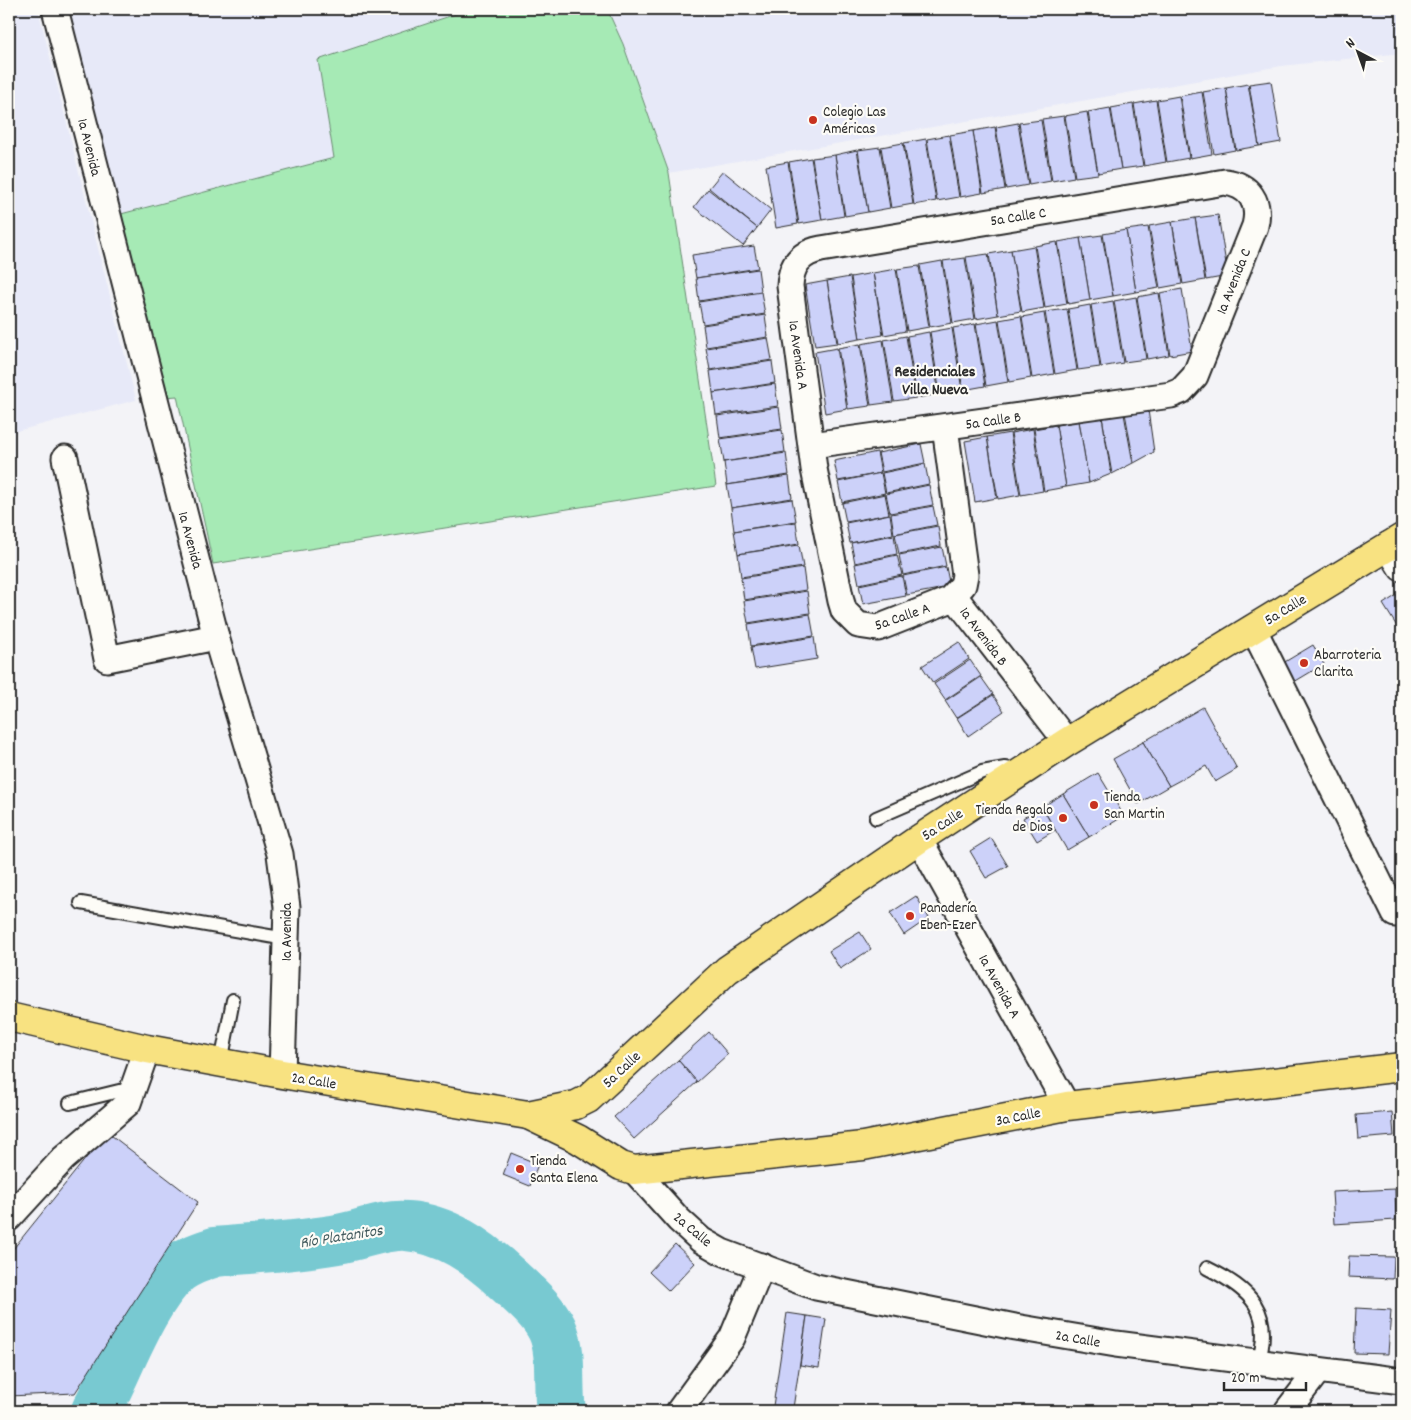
<svg xmlns="http://www.w3.org/2000/svg" width="1411" height="1420" font-family="Dekko,sans-serif">
<rect width="100%" height="100%" fill="#f3f3f7"/>
<filter id="ink" filterUnits="userSpaceOnUse"><feTurbulence type="fractalNoise" baseFrequency=".02" numOctaves="2"/><feDisplacementMap in="SourceGraphic" scale="10" xChannelSelector="R" yChannelSelector="G"/><feConvolveMatrix kernelMatrix="1 2 1 2 8 2 1 2 1" color-interpolation-filters="sRGB"/></filter>
<g filter="url(#ink)">
<g fill="#e7e9f8">
<polygon points="9,9 38,9 136,400 9,433"/>
<polygon points="67,9 471,9 318,60 334,158 121,214"/>
<polygon points="607,9 1402,9 1402,53 1281,66 669,173 623,44"/>
</g>
<polygon fill="#a6eab5" stroke="#688a70" points="471,9 607,9 623,44 669,173 716,486 213,564 177,396 166,397 121,214 334,158 318,60"/>
<g fill="none" stroke-linecap="round" stroke-linejoin="round">
<path stroke="#78c9d1" stroke-width="50" d="M96,1411C119,1369 141,1302 176,1270C187,1261 202,1256 215,1252C257,1248 302,1246 343,1238C364,1234 385,1224 407,1226C446,1229 478,1252 506,1278C522,1293 542,1309 552,1329C563,1353 557,1385 561,1411"/>
</g>
<g fill="#ccd1f9" stroke="#2b2b2b">
<polygon points="1271,81 1281,142 1259,146 1249,84"/>
<polygon points="1248,84 1259,146 1236,150 1226,88"/>
<polygon points="1226,88 1235,150 1214,154 1203,92"/>
<polygon points="1202,92 1212,154 1190,158 1180,96"/>
<polygon points="1179,96 1189,158 1167,162 1157,100"/>
<polygon points="1156,100 1166,162 1144,166 1134,104"/>
<polygon points="1133,104 1143,166 1121,169 1111,108"/>
<polygon points="1110,108 1121,169 1098,173 1088,112"/>
<polygon points="1087,112 1098,174 1075,177 1065,116"/>
<polygon points="1064,116 1074,177 1052,181 1042,119"/>
<polygon points="1041,120 1051,181 1029,185 1019,123"/>
<polygon points="1018,123 1028,185 1006,189 996,127"/>
<polygon points="995,127 1005,189 983,193 973,131"/>
<polygon points="973,131 982,193 960,197 950,135"/>
<polygon points="949,135 959,197 937,201 927,139"/>
<polygon points="926,139 936,201 914,205 904,143"/>
<polygon points="903,143 913,204 891,208 881,147"/>
<polygon points="880,147 890,208 868,212 858,150"/>
<polygon points="857,150 868,212 845,216 835,155"/>
<polygon points="835,155 844,216 822,220 812,158"/>
<polygon points="811,158 822,220 799,224 789,162"/>
<polygon points="788,162 798,224 776,228 766,166"/>
<polygon points="723,171 771,210 757,228 709,188"/>
<polygon points="708,189 757,228 743,246 694,207"/>
<polygon points="1218,215 1228,276 1206,280 1195,218"/>
<polygon points="1195,218 1205,280 1183,284 1172,222"/>
<polygon points="1172,222 1182,284 1160,288 1149,226"/>
<polygon points="1148,227 1159,288 1136,292 1126,230"/>
<polygon points="1126,230 1136,292 1113,296 1103,234"/>
<polygon points="1102,235 1113,296 1090,300 1080,238"/>
<polygon points="1080,238 1090,300 1068,304 1058,242"/>
<polygon points="1057,242 1067,304 1045,308 1035,246"/>
<polygon points="754,246 758,268 696,278 692,255"/>
<polygon points="1034,246 1044,308 1022,312 1011,250"/>
<polygon points="1011,250 1021,311 998,315 989,254"/>
<polygon points="988,254 998,315 976,319 966,257"/>
<polygon points="965,258 975,319 953,323 943,261"/>
<polygon points="942,261 952,323 930,327 920,265"/>
<polygon points="919,266 929,327 907,331 897,269"/>
<polygon points="758,269 761,291 699,301 696,278"/>
<polygon points="896,269 906,331 884,335 873,273"/>
<polygon points="873,273 883,335 860,339 851,277"/>
<polygon points="850,277 860,339 838,343 827,281"/>
<polygon points="827,281 837,343 815,346 805,285"/>
<polygon points="1182,289 1192,351 1170,355 1160,293"/>
<polygon points="761,292 765,314 703,324 699,302"/>
<polygon points="1159,293 1169,355 1147,359 1137,297"/>
<polygon points="1136,297 1146,359 1124,362 1114,301"/>
<polygon points="1113,301 1123,363 1101,367 1091,305"/>
<polygon points="1090,305 1100,367 1078,370 1068,309"/>
<polygon points="1067,309 1077,370 1055,374 1045,312"/>
<polygon points="1044,313 1054,374 1032,378 1022,317"/>
<polygon points="765,315 768,337 706,347 703,325"/>
<polygon points="1021,316 1031,378 1009,382 999,320"/>
<polygon points="998,320 1008,382 986,386 976,324"/>
<polygon points="975,324 985,386 963,390 953,328"/>
<polygon points="952,328 962,390 940,394 930,332"/>
<polygon points="929,332 939,394 917,398 907,336"/>
<polygon points="906,336 916,398 894,401 884,340"/>
<polygon points="768,338 772,360 710,370 706,348"/>
<polygon points="883,340 893,402 871,405 861,344"/>
<polygon points="860,344 870,406 848,409 838,348"/>
<polygon points="837,348 847,409 825,413 815,352"/>
<polygon points="772,361 775,383 713,393 710,371"/>
<polygon points="775,384 778,406 716,415 713,393"/>
<polygon points="779,407 782,429 720,438 717,416"/>
<polygon points="1148,410 1154,452 1134,463 1125,413"/>
<polygon points="1124,414 1133,463 1112,474 1102,417"/>
<polygon points="1102,417 1111,474 1089,483 1079,421"/>
<polygon points="1079,421 1089,483 1066,487 1056,425"/>
<polygon points="1056,425 1066,487 1044,491 1034,429"/>
<polygon points="1033,429 1043,491 1021,495 1011,433"/>
<polygon points="782,430 785,452 724,462 720,439"/>
<polygon points="1010,433 1020,495 998,499 987,437"/>
<polygon points="987,437 997,498 975,502 965,441"/>
<polygon points="921,444 925,463 882,472 878,453"/>
<polygon points="877,452 881,473 838,481 834,461"/>
<polygon points="786,453 789,475 727,485 724,462"/>
<polygon points="925,464 929,484 886,493 882,473"/>
<polygon points="881,473 885,493 842,502 838,482"/>
<polygon points="789,476 792,498 731,508 727,485"/>
<polygon points="929,485 933,505 890,513 886,494"/>
<polygon points="885,494 889,514 846,522 842,503"/>
<polygon points="792,499 796,521 734,531 731,508"/>
<polygon points="933,506 937,525 894,534 891,514"/>
<polygon points="890,514 893,534 850,543 846,523"/>
<polygon points="796,522 799,544 738,554 734,531"/>
<polygon points="938,526 941,546 899,554 895,534"/>
<polygon points="894,535 897,554 855,563 851,543"/>
<polygon points="799,545 803,567 741,577 738,554"/>
<polygon points="942,547 946,566 903,575 899,555"/>
<polygon points="897,555 902,575 859,584 855,564"/>
<polygon points="946,567 950,587 907,595 903,576"/>
<polygon points="803,568 806,590 744,600 741,578"/>
<polygon points="902,576 906,596 863,604 859,585"/>
<polygon points="807,591 810,613 748,623 744,601"/>
<polygon points="1397,595 1402,598 1402,625 1398,628 1383,604"/>
<polygon points="810,614 814,636 751,646 748,624"/>
<polygon points="814,637 817,659 755,669 751,647"/>
<polygon points="959,642 969,659 933,683 922,666"/>
<polygon points="1313,645 1324,664 1294,682 1283,663"/>
<polygon points="970,660 981,676 945,700 934,684"/>
<polygon points="981,677 993,694 956,718 945,701"/>
<polygon points="993,695 1004,711 968,736 957,718"/>
<polygon points="1203,707 1237,769 1215,782 1206,766 1169,786 1143,742"/>
<polygon points="1143,742 1169,786 1138,804 1113,759"/>
<polygon points="1098,773 1124,816 1089,837 1063,794"/>
<polygon points="1063,794 1089,837 1067,850 1042,807"/>
<polygon points="1042,807 1055,830 1037,841 1023,818"/>
<polygon points="991,838 1008,866 986,878 970,851"/>
<polygon points="916,896 929,918 904,935 890,913"/>
<polygon points="860,932 871,949 840,969 829,951"/>
<polygon points="709,1032 728,1054 697,1082 678,1060"/>
<polygon points="678,1060 697,1082 634,1139 614,1117"/>
<polygon points="1392,1112 1394,1136 1358,1139 1356,1115"/>
<polygon points="107,1132 198,1202 75,1393 9,1396 9,1254"/>
<polygon points="511,1153 538,1164 530,1186 503,1175"/>
<polygon points="1395,1189 1396,1220 1334,1224 1332,1192"/>
<polygon points="675,1244 695,1263 669,1291 649,1272"/>
<polygon points="1349,1256 1394,1257 1393,1279 1348,1277"/>
<polygon points="1356,1308 1391,1310 1388,1354 1354,1353"/>
<polygon points="787,1313 807,1316 793,1408 773,1406"/>
<polygon points="807,1316 826,1319 819,1368 800,1365"/>
</g>
<g fill="none" stroke-linecap="round" stroke-linejoin="round">
<defs>
<g id="service">
<polyline points="876,818 982,772 1005,768 1018,770"/>
<polyline points="81,903 286,939"/>
<polyline points="221,1063 233,1000"/>
<polyline points="70,1103 119,1091 134,1090"/>
<path d="M1207,1268C1251,1290 1274,1311 1258,1364"/>
</g>
<g id="minor">
<polyline points="55,9 216,637 280,854 287,907 282,1074"/>
<path d="M812,445L1171,395L1181,391L1195,376L1255,226C1261,202 1249,185 1225,182L821,249C800,253 791,265 790,286L814,469L841,601L844,611L858,625L878,628L949,600L963,585L965,575L945,427"/>
<polyline points="65,458 107,659 216,637"/>
<polyline points="954,596 1067,742"/>
<polyline points="1253,628 1395,914"/>
<polyline points="919,839 1067,1106"/>
<polyline points="634,1170 679,1220 701,1240 722,1252 816,1287 1015,1327 1116,1344 1402,1381"/>
<polyline points="9,1218 63,1159 128,1103 147,1049"/>
<polyline points="679,1411 732,1338 762,1266"/>
<polyline points="1287,1411 1317,1372"/>
</g>
<polyline id="secondary" points="1389,546 1402,567"/>
<g id="primary">
<polyline points="9,1017 147,1049 282,1074 528,1115 578,1139 621,1166 634,1170 863,1146 1067,1106 1402,1067"/>
<polyline points="528,1115 576,1105 588,1099 727,970 919,839 1067,742 1402,538"/>
</g>
</defs>
<use href="#service" stroke="#2b2b2b" stroke-width="16"/>
<use href="#minor" stroke="#2b2b2b" stroke-width="29"/>
<use href="#secondary" stroke="#2b2b2b" stroke-width="31"/>
<use href="#primary" stroke="#2b2b2b" stroke-width="31"/>
<use href="#service" stroke="#fdfcf7" stroke-width="12"/>
<use href="#minor" stroke="#fdfcf7" stroke-width="25"/>
<use href="#secondary" stroke="#fdfcf7" stroke-width="28"/>
<use href="#primary" stroke="#f8e281" stroke-width="28"/>
</g>
</g>
<g fill="#c8321e" stroke="#fdfcf7" stroke-width="2">
<circle cx="813" cy="120" r="5"/>
<circle cx="1304" cy="663" r="5"/>
<circle cx="1094" cy="805" r="5"/>
<circle cx="1063" cy="818" r="5"/>
<circle cx="910" cy="916" r="5"/>
<circle cx="520" cy="1169" r="5"/>
</g>
<g text-anchor="middle" stroke-width="4.5" stroke-linejoin="round" paint-order="stroke">
<g font-size="15" fill="#2b2b2b" stroke="#fdfcf7" text-anchor="start">
<text x="823" y="116">Colegio Las<tspan x="823" dy="17">Américas</tspan></text>
<text x="1314" y="659">Abarroteria<tspan x="1314" dy="17">Clarita</tspan></text>
<text x="1104" y="801">Tienda<tspan x="1104" dy="17">San Martin</tspan></text>
<text x="1053" y="814" text-anchor="end">Tienda Regalo<tspan x="1053" dy="17">de Dios</tspan></text>
<text x="920" y="912">Panadería<tspan x="920" dy="17">Eben-Ezer</tspan></text>
<text x="530" y="1165">Tienda<tspan x="530" dy="17">Santa Elena</tspan></text>
</g>
<g font-size="15" fill="#2b2b2b" stroke="#fdfcf7">
<text transform="translate(90 147) rotate(76)" y="5">1a Avenida</text>
<text transform="translate(1018 216) rotate(-9)" y="5">5a Calle C</text>
<text transform="translate(1233 281) rotate(-68)" y="5">1a Avenida C</text>
<text transform="translate(799 355) rotate(82)" y="5">1a Avenida A</text>
<text transform="translate(993 420) rotate(-8)" y="5">5a Calle B</text>
<text transform="translate(191 540) rotate(75)" y="5">1a Avenida</text>
<text transform="translate(1285 609) rotate(-31)" y="5">5a Calle</text>
<text transform="translate(902 616) rotate(-19)" y="5">5a Calle A</text>
<text transform="translate(984 636) rotate(53)" y="5">1a Avenida B</text>
<text transform="translate(942 824) rotate(-33)" y="5">5a Calle</text>
<text transform="translate(286 932) rotate(-90)" y="5">1a Avenida</text>
<text transform="translate(1000 986) rotate(61)" y="5">1a Avenida A</text>
<text transform="translate(621 1069) rotate(-43)" y="5">5a Calle</text>
<text transform="translate(314 1080) rotate(9)" y="5">2a Calle</text>
<text transform="translate(1018 1116) rotate(-11)" y="5">3a Calle</text>
<text transform="translate(693 1229) rotate(40)" y="5">2a Calle</text>
<text transform="translate(1078 1338) rotate(10)" y="5">2a Calle</text>
</g>
<g font-size="16" font-weight="bold" fill="#2b2b2b" stroke="#fdfcf7">
<text x="935" y="376">Residenciales<tspan x="935" dy="18">Villa Nueva</tspan></text>
</g>
<g font-size="16" font-style="italic" fill="#425a5d" stroke="#fdfcf7">
<text transform="translate(341 1235) rotate(-9)" y="6">Río Platanitos</text>
</g>
</g>
<rect width="1411" height="1420" fill="none" stroke="#fdfcf7" stroke-width="30"/>
<rect x="15" y="15" width="1381" height="1390" fill="none" stroke="#2b2b2b" stroke-width="2" filter="url(#ink)"/>
<g transform="translate(1358 52) rotate(319)" stroke="#fdfcf7" stroke-width="4" paint-order="stroke">
<path d="M0-4L9 19L0 12L-9 19Z" fill="#2b2b2b"/>
<text y="-8" font-size="14" font-weight="bold" text-anchor="middle" fill="#2b2b2b">N</text>
</g>
<path d="M1224 1382v8h82v-8" fill="none" stroke="#2b2b2b" stroke-width="2.5"/>
<text x="1231" y="1382" font-size="15" fill="#2b2b2b" stroke="#fdfcf7" stroke-width="4" paint-order="stroke">20 m</text>
</svg>
